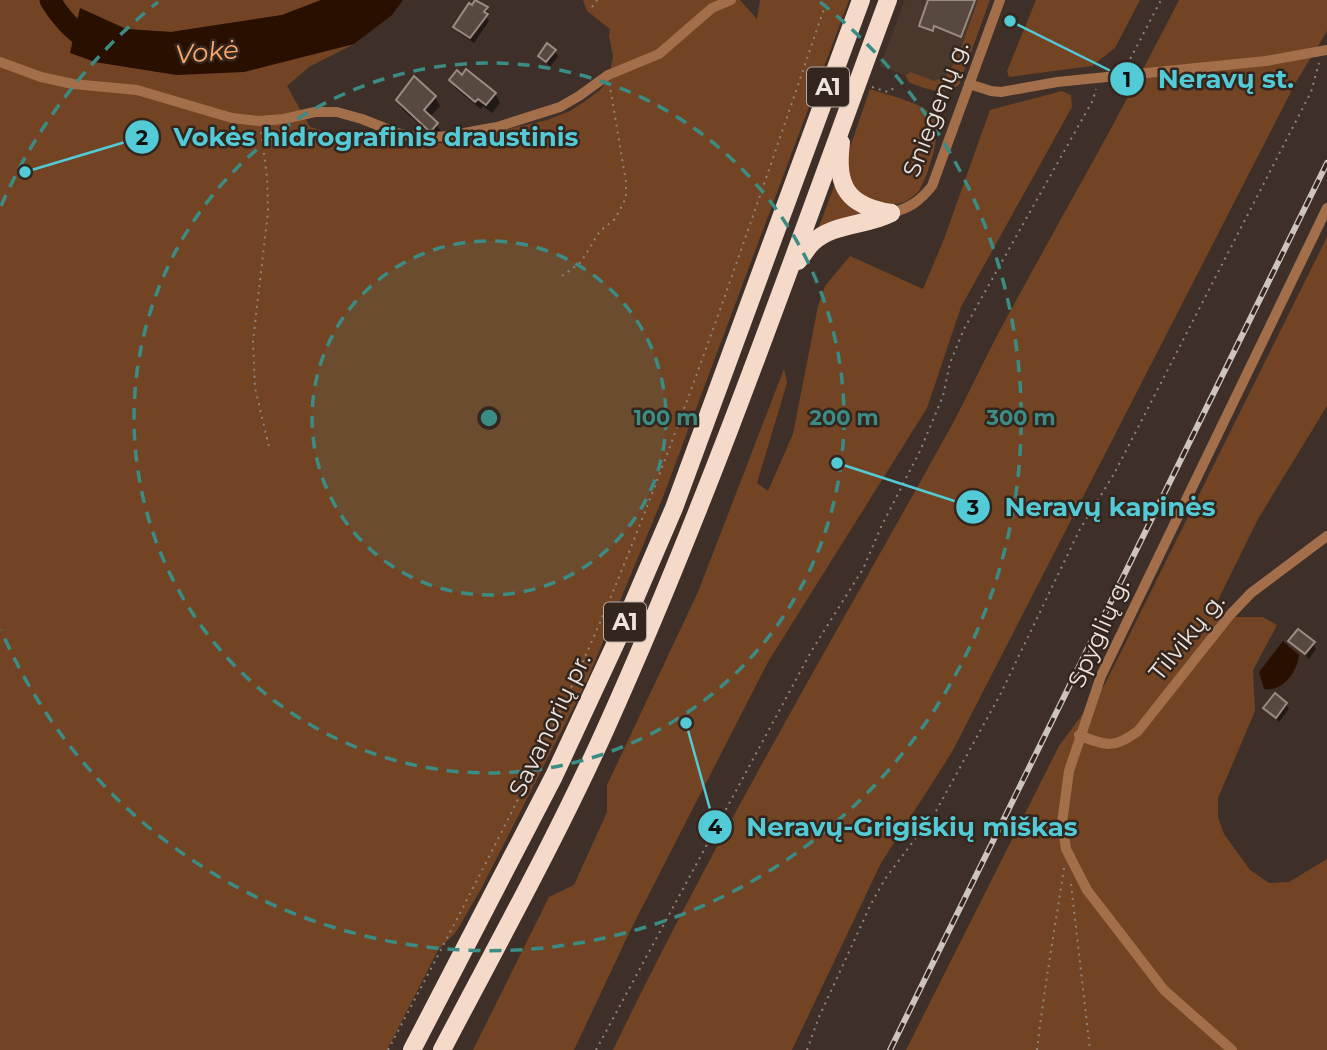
<svg xmlns="http://www.w3.org/2000/svg" width="1327" height="1050" font-family="Montserrat,sans-serif">
<rect width="100%" height="100%" fill="#3e3028"/>
<polygon fill="#4a382c" points="905,0 978,0 957,59 945,77 934,82 911,72 905,75 880,66"/>
<g fill="#734423">
<polygon points="0,0 321,0 282,15 171,32 126,29 90,13 95,62 177,75 300,57 354,44 309,67 287,86 310,127 338,135 349,142 405,147 459,141 547,120 570,111 588,99 600,90 609,79 613,56 609,36 610,29 587,11 583,0 740,0 757,19 760,0 849,0 663,497 586,683 481,889 456,932 438,950 387,1050 0,1050"/>
<path d="M978,0H990L959,85C943,96 925,89 909,82L905,75L911,72L934,81L945,77L957,59Z"/>
<polygon points="1036,0 1140,0 1115,48 1092,66 1009,77 1007,71"/>
<path d="M1179,0H1327V31L1296,82L952,752L881,863L792,1050H613C716,836 838,631 953,423C969,393 983,362 999,332C1059,221 1122,112 1179,0Z"/>
<path d="M870,89C886,95 925,103 934,117C943,130 928,175 920,189C918,193 909,200 904,202C886,209 869,199 852,192L846,159Z"/>
<polygon points="1062,91 1071,95 1072,107 961,307 927,408 768,662 630,931 574,1050 473,1050 549,897 574,885 607,812 607,785 698,592 784,369 787,383 757,483 768,491 793,434 818,306 825,286 850,256 923,289 944,239 990,110"/>
<polygon points="835,184 870,217 817,232"/>
<polygon points="1327,237 1327,406 1258,519 1217,602 1220,617 1263,617 1277,625 1253,670 1255,711 1218,798 1218,817 1224,834 1250,870 1269,883 1289,882 1327,859 1327,1050 906,1050 1059,746 1105,684"/>
</g>
<g fill="#290f00">
<polygon points="321,0 403,0 392,15 354,44 244,72 177,75 95,62 70,53 80,8 126,29 171,32 282,15"/>
<path d="M1283,641L1299,655C1297,672 1283,692 1264,689L1259,672Z"/>
</g>
<g fill="#0007">
<polygon points="930,0 965,0 973,3 974,5 962,38 935,28 934,32 922,28 921,25"/>
<polygon points="486,8 490,14 487,17 489,21 474,43 459,33 455,27"/>
<polygon points="555,51 558,56 550,67 540,56"/>
<polygon points="451,80 495,94 500,103 492,113 483,106 481,109 456,89"/>
<polygon points="435,97 440,106 430,117 442,133 435,138 403,110 398,101"/>
<polygon points="1290,641 1313,643 1316,649 1309,659 1294,646"/>
<polygon points="1286,704 1289,709 1279,722 1265,708"/>
</g>
<g fill="none" stroke-linecap="round" stroke-linejoin="round">
<path stroke="#290f00" stroke-width="21" d="M50,0C62,20 76,35 97,45"/>
</g>
<g fill="#574940" stroke="#9a8a80" stroke-width="2">
<polygon points="475,0 488,7 484,12 488,14 470,38 453,27 469,3 472,5"/>
<polygon points="928,0 975,0 961,37 934,26 933,31 919,26"/>
<polygon points="547,43 556,50 546,62 538,56"/>
<polygon points="466,69 496,93 486,105 478,99 475,102 449,80 457,70 462,75"/>
<polygon points="414,76 436,96 424,110 438,123 432,130 428,130 396,100"/>
<polygon points="1298,629 1315,642 1305,654 1288,641"/>
<polygon points="1275,693 1287,703 1276,718 1263,708"/>
</g>
<g fill="none" stroke-linecap="round" stroke-linejoin="round">
<g stroke="#90847d" stroke-width="2" stroke-dasharray="2 5" stroke-linecap="butt">
<polyline points="592,7 597,0"/>
<polyline points="1127,65 1161,0"/>
<polyline points="872,87 888,92 894,88"/>
<polyline points="261,132 267,177 268,212 253,341 255,388 270,451"/>
<polyline points="562,276 581,262 600,231 615,219 626,198 626,182 610,87"/>
<polyline points="1071,884 1090,1050"/>
<path d="M388,1050C470,895 553,739 619,577C696,387 761,193 827,0"/>
<polyline points="596,1050 812,650 863,569 881,527 920,451 943,396 950,363 964,329 1093,100 1096,89"/>
<polyline points="807,1050 819,1017 871,904 885,879 936,811 1000,695 1080,529 1114,474 1311,92 1319,63"/>
<path d="M1037,1050C1044,989 1055,928 1064,868"/>
</g>
<g stroke="#a36e4a" stroke-width="10">
<polyline points="0,62 41,77 73,84 137,90 232,118 259,121 284,119 315,112 337,112 362,119 400,134 419,138 448,136 497,127 560,107 579,96 608,75 659,54 712,8 731,0"/>
<polyline points="969,84 991,91 1001,92 1057,82 1266,61 1327,50"/>
<path d="M891,213C910,208 920,201 932,186L1000,0"/>
<path d="M1079,735C1106,746 1114,749 1138,731L1230,615L1251,593L1327,536"/>
<polyline points="1232,1050 1164,990 1087,890 1066,849 1062,823 1069,771 1101,676 1327,208"/>
</g>
<g stroke="#f5dac9" stroke-width="18">
<path d="M841,143C835,187 848,206 891,213"/>
<path d="M798,261C803,255 807,248 812,243C832,223 867,226 891,213"/>
<polyline points="412,1050 554,776 619,636 674,508 861,0"/>
<path d="M442,1050C498,943 557,837 606,728C713,490 798,244 888,0"/>
</g>
<defs>
<polyline id="rail" points="890,1050 1327,163"/>
</defs>
<use href="#rail" stroke="#cec4be" stroke-width="6"/>
<use href="#rail" stroke="#33261e" stroke-width="3.5" stroke-dasharray="10" stroke-linecap="butt"/>
</g>
<circle cx="489" cy="418" r="177" fill="#3b8c84" fill-opacity=".12"/>
<g fill="none" stroke="#3b8c84" stroke-width="3.5" stroke-dasharray="12 9">
<circle cx="489" cy="418" r="177"/>
<circle cx="489" cy="418" r="355"/>
<path d="M1 206A532 532 0 0 1 158 2M820 2A532 532 0 1 1 1 630"/>
</g>
<g text-anchor="middle" stroke-width="5" stroke-linejoin="round" paint-order="stroke">
<g fill="#33261e" stroke="#b5aba4" stroke-width="2">
<rect x="807" y="67.5" width="42" height="39" rx="5"/>
<rect x="604" y="602.5" width="42" height="39" rx="5"/>
</g>
<g font-size="23" font-weight="bold" fill="#ede4de">
<text x="828" y="95">A1</text>
<text x="625" y="630">A1</text>
</g>
<g font-size="24" fill="#ede4de" stroke="#33261e">
<text transform="translate(936 109) rotate(-69)" y="8">Sniegenų g.</text>
<text transform="translate(1099 633) rotate(-66)" y="8">Spyglių g.</text>
<text transform="translate(1187 637) rotate(-51)" y="8">Tilvikų g.</text>
<text transform="translate(550 725) rotate(-64)" y="8">Savanorių pr.</text>
</g>
<g font-size="26" font-style="italic" fill="#ffa86d" stroke="#33261e">
<text transform="translate(207 52) rotate(-5)" y="9">Vokė</text>
</g>
</g>
<circle cx="489" cy="418" r="10" fill="#3b8c84" stroke="#33261e" stroke-width="3.5"/>
<g font-size="21" text-anchor="middle" font-weight="bold" fill="#3b8c84" stroke="#33261e" stroke-width="5" stroke-linejoin="round" paint-order="stroke">
<text x="666" y="425">100 m</text>
<text x="844" y="425">200 m</text>
<text x="1021" y="425">300 m</text>
</g>
<path fill="none" stroke="#52cbd7" stroke-width="2.5" d="M1010 21L1127 79M25 172L142 137M837 463L973 507M686 723L715 827"/>
<g fill="#52cbd7" stroke="#33261e" stroke-width="2.5">
<circle cx="1010" cy="21" r="7"/>
<circle cx="25" cy="172" r="7"/>
<circle cx="837" cy="463" r="7"/>
<circle cx="686" cy="723" r="7"/>
<circle cx="1127" cy="79" r="18"/>
<circle cx="142" cy="137" r="18"/>
<circle cx="973" cy="507" r="18"/>
<circle cx="715" cy="827" r="18"/>
</g>
<g font-size="21" text-anchor="middle" font-weight="bold" fill="#111">
<text x="1127" y="87">1</text>
<text x="142" y="145">2</text>
<text x="973" y="515">3</text>
<text x="715" y="834">4</text>
</g>
<g font-size="26" text-anchor="middle" font-weight="bold" fill="#52cbd7" stroke="#33261e" stroke-width="5" stroke-linejoin="round" paint-order="stroke">
<text x="1226" y="88">Neravų st.</text>
<text x="376" y="146">Vokės hidrografinis draustinis</text>
<text x="1110" y="516">Neravų kapinės</text>
<text x="912" y="836">Neravų-Grigiškių miškas</text>
</g>
</svg>
